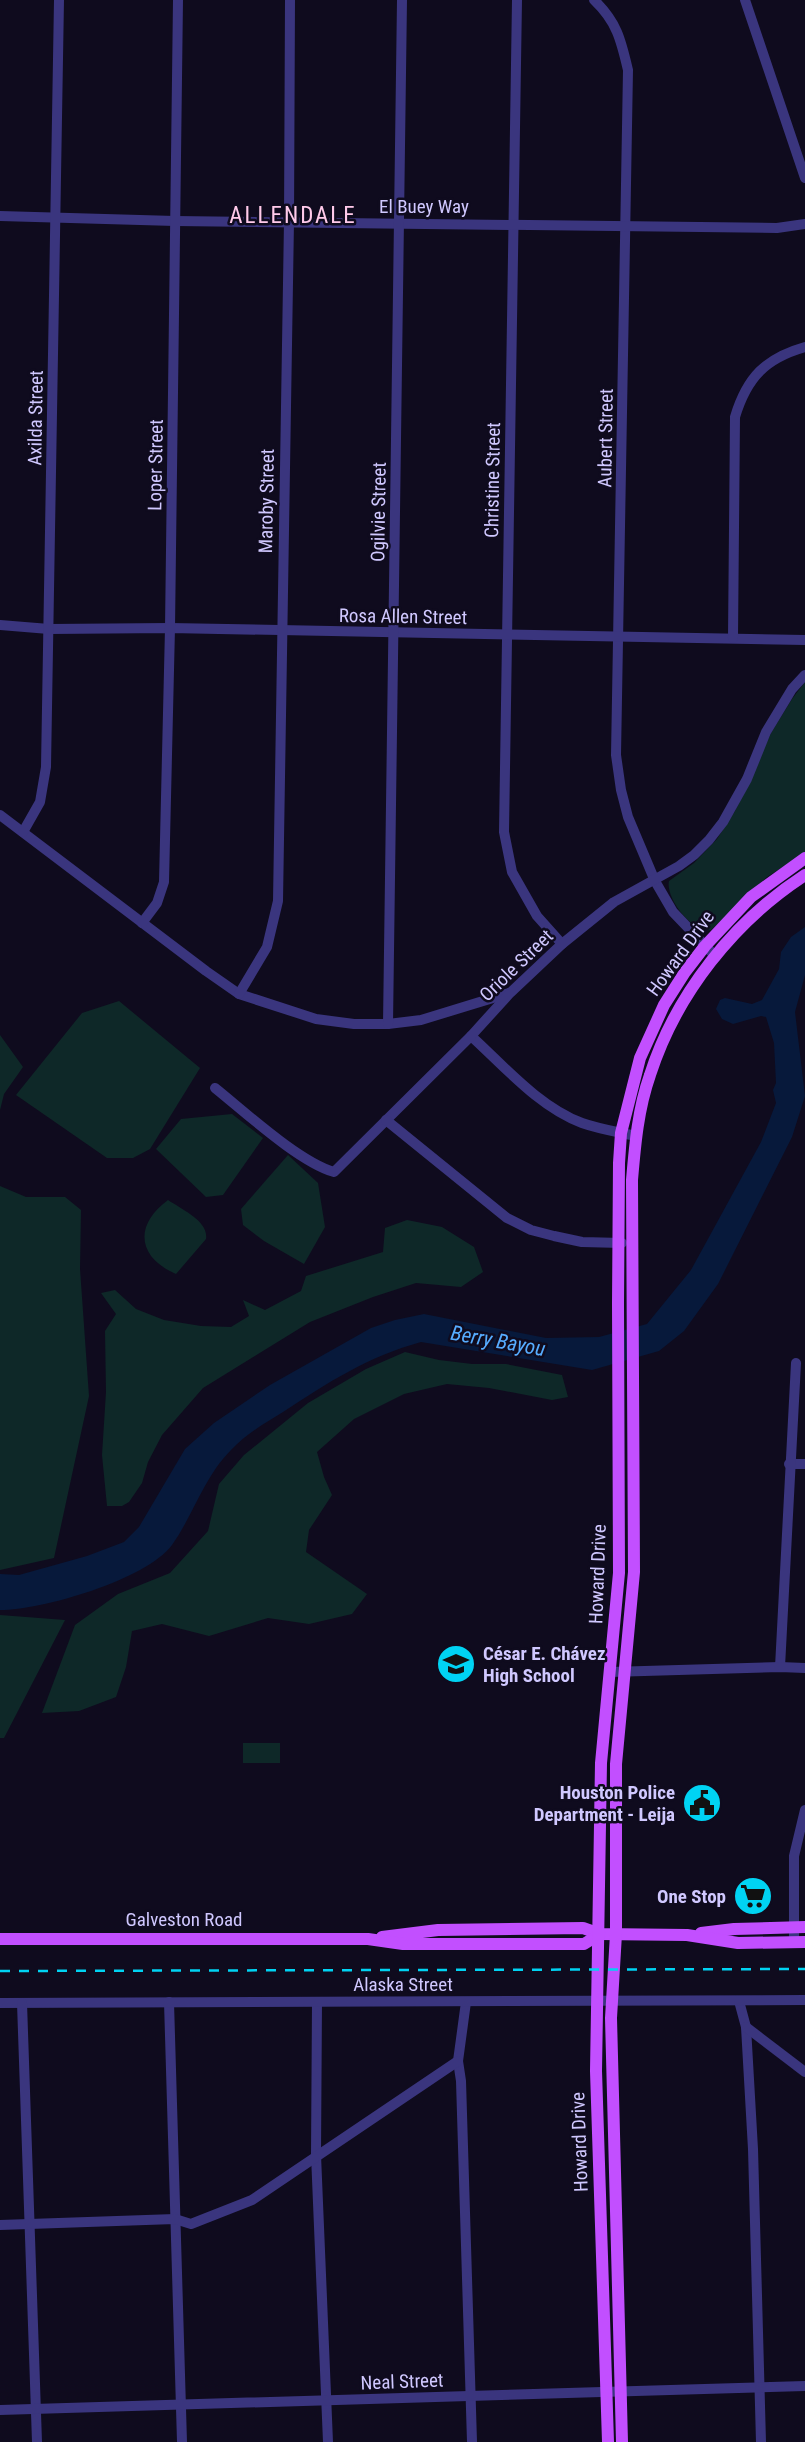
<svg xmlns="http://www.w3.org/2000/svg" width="805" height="2442" font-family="'Roboto Condensed',sans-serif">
<rect width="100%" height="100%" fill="#0f0b1e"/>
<g fill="#0e2828">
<path d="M805,682V853L767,877L711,930C693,934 665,898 669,881L694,863L717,839L735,811L771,733L792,699Z"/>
<polygon points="119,1001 200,1068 150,1149 133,1158 107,1158 16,1095 82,1013"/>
<polygon points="0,1035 23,1067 4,1094 0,1110"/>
<polygon points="232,1114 263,1138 223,1195 206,1197 156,1149 181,1119"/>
<polygon points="288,1155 318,1183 325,1227 304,1264 264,1241 243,1225 241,1209"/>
<polygon points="0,1186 26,1197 65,1197 81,1210 80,1269 89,1396 54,1558 0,1570"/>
<path d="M168,1200C181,1209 209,1221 206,1239L176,1274C137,1257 134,1225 168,1200Z"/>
<polygon points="407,1220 442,1227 474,1247 483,1272 461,1287 416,1283 373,1297 310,1322 203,1388 162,1435 148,1462 142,1483 129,1502 122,1506 107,1506 102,1455 106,1392 105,1331 116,1314 101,1293 115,1290 136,1309 164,1320 201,1326 231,1327 249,1316 243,1300 265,1310 301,1291 306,1276 383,1252 385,1228"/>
<polygon points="405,1352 439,1360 472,1364 506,1364 562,1375 568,1397 552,1400 489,1388 447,1384 404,1394 354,1419 317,1452 324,1477 332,1495 309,1530 306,1552 367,1594 352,1614 309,1624 268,1618 209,1636 162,1624 132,1631 126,1667 116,1697 79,1711 42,1713 75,1625 118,1594 170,1573 208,1531 219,1484 244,1455 308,1403 366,1369"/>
<polygon points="0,1615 65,1620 4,1738 0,1738"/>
<rect x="243" y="1743" width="37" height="20"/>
</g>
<path fill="#07193b" d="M805,927V975L795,1012L805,1096L792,1137L718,1284L684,1331L659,1351L592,1370L421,1342C367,1357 329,1382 283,1412C265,1423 246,1434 231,1450C204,1477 194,1514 172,1545C146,1580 42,1610 0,1610V1574L19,1575L87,1556L124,1542L139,1527L185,1449L214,1423L270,1385L371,1328L395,1320L424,1314L546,1338L599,1337L647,1324L691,1270L761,1142L776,1103L773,1090L776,1083L774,1043L766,1017L761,1016L733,1024L722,1019L716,1009L720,1000L725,998L752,1004L762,1000L779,969L781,952L791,937Z"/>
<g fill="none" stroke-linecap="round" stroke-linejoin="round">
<g stroke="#3a357e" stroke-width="10">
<polyline points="517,0 504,832 512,872 537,916 562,944"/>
<path d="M594,0C617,22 621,40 628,70L616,755L621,790L628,817L655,881L673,912L716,957"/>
<polyline points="745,0 805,178"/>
<polyline points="0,216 175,221 777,228 805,224"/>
<polyline points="0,625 49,629 170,628 805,640"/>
<path d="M733,638L735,417C747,377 766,358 805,347"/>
<polyline points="0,815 206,971 239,994 316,1019 354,1024 388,1024 421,1020 509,993"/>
<polyline points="23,832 40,802 46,767 59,0"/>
<polyline points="142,923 157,903 164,882 170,628 178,0"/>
<polyline points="239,994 267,947 278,901 289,221 290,0"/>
<polyline points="388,1024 402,0"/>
<path d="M471,1036C504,1066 539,1107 582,1123C599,1129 618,1132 636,1136"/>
<path d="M215,1088C245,1112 299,1162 334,1172L471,1036L510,993L562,944L614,902L679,866L694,855L709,840L723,822L747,779L766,732L792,689L805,675"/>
<polyline points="386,1120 507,1218 531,1230 554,1236 582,1242 622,1243"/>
<polyline points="789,1464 805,1464"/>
<polyline points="780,1667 796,1363"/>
<polyline points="610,1672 780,1667 805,1668"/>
<polyline points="794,1942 794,1856 805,1810"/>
<polyline points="739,2001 746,2027 753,2149 761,2442"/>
<polyline points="169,2002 182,2442"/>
<polyline points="317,2002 316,2155 328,2442"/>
<polyline points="466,2002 458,2061 461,2081 472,2442"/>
<polyline points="0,2003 805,2000"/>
<polyline points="22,2003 37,2442"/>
<polyline points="746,2027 805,2072"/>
<polyline points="0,2225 175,2219 191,2224 252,2200 458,2061"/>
<polyline points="0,2410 805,2386"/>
</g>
<g stroke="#c24fff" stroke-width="12">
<polyline points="701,1933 734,1929 805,1927"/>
<polyline points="382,1937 438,1930 583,1928 600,1934 687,1935 738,1943 805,1942"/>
<polyline points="0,1939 368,1939 403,1944 584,1944 600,1934"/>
<polyline points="608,2442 596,2071 601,1763 619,1573 618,1304 619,1163 621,1133 640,1058 664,1005 685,972 705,946 751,897 805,858"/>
<path d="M622,2442L611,2018L616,1934V1764L634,1572L632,1180C635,1145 638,1109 650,1075C676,994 734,921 805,875"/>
</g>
<polyline stroke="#00d3f3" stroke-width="2.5" stroke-dasharray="10 9" stroke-linecap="butt" points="0,1971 805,1969"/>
</g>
<defs>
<symbol id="school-disc" viewBox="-11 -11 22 22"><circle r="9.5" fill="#00d3f3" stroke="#0f0b1e"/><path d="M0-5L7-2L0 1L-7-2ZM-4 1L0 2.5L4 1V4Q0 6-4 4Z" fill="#111"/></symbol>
<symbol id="civic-disc" viewBox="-11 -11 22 22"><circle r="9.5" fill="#00d3f3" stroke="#0f0b1e"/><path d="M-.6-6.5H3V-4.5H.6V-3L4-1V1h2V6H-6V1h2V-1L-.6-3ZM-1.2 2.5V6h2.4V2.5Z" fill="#111"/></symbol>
<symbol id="supermarket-disc" viewBox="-11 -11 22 22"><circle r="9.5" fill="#00d3f3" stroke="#0f0b1e"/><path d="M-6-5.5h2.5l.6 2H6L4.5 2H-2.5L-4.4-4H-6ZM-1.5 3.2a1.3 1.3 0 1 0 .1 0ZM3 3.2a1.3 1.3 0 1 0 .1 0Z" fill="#111"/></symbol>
</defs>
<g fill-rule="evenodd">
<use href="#school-disc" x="434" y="1642" width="44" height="44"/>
<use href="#civic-disc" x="680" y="1781" width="44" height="44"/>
<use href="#supermarket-disc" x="731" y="1874" width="44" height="44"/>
</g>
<g text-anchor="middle" stroke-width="5" stroke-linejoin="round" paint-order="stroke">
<g font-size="19" fill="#d0c8ff" stroke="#0f0b1e">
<text x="424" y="213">El Buey Way</text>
<text transform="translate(35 418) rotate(-89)" y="7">Axilda Street</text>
<text transform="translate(605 438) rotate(-89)" y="7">Aubert Street</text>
<text transform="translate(155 465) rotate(-89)" y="7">Loper Street</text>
<text transform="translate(492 480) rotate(-89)" y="7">Christine Street</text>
<text transform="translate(266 501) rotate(-89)" y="7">Maroby Street</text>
<text transform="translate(378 512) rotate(-89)" y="7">Ogilvie Street</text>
<text transform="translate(403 616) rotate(1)" y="7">Rosa Allen Street</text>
<text transform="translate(680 953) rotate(-54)" y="7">Howard Drive</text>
<text transform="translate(516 965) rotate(-44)" y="7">Oriole Street</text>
<text transform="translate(597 1574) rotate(-88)" y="7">Howard Drive</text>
<text x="184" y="1926">Galveston Road</text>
<text x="403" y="1991">Alaska Street</text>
<text transform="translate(579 2142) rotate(-92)" y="7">Howard Drive</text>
<text transform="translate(402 2381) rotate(-2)" y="7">Neal Street</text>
</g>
<g font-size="19" font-weight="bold" fill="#d0c8ff" stroke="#0f0b1e" text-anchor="end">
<text x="483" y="1660" text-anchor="start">César E. Chávez<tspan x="483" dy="22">High School</tspan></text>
<text x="675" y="1799">Houston Police<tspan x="675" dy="22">Department - Leija</tspan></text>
<text x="726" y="1903">One Stop</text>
</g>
<g font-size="21" font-style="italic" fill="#56acff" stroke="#0f0b1e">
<text transform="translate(498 1341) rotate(10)" y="7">Berry Bayou</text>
</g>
<g font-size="23" letter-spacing="2" fill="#ffcaea" stroke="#0f0b1e">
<text x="293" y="223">ALLENDALE</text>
</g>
</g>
</svg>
